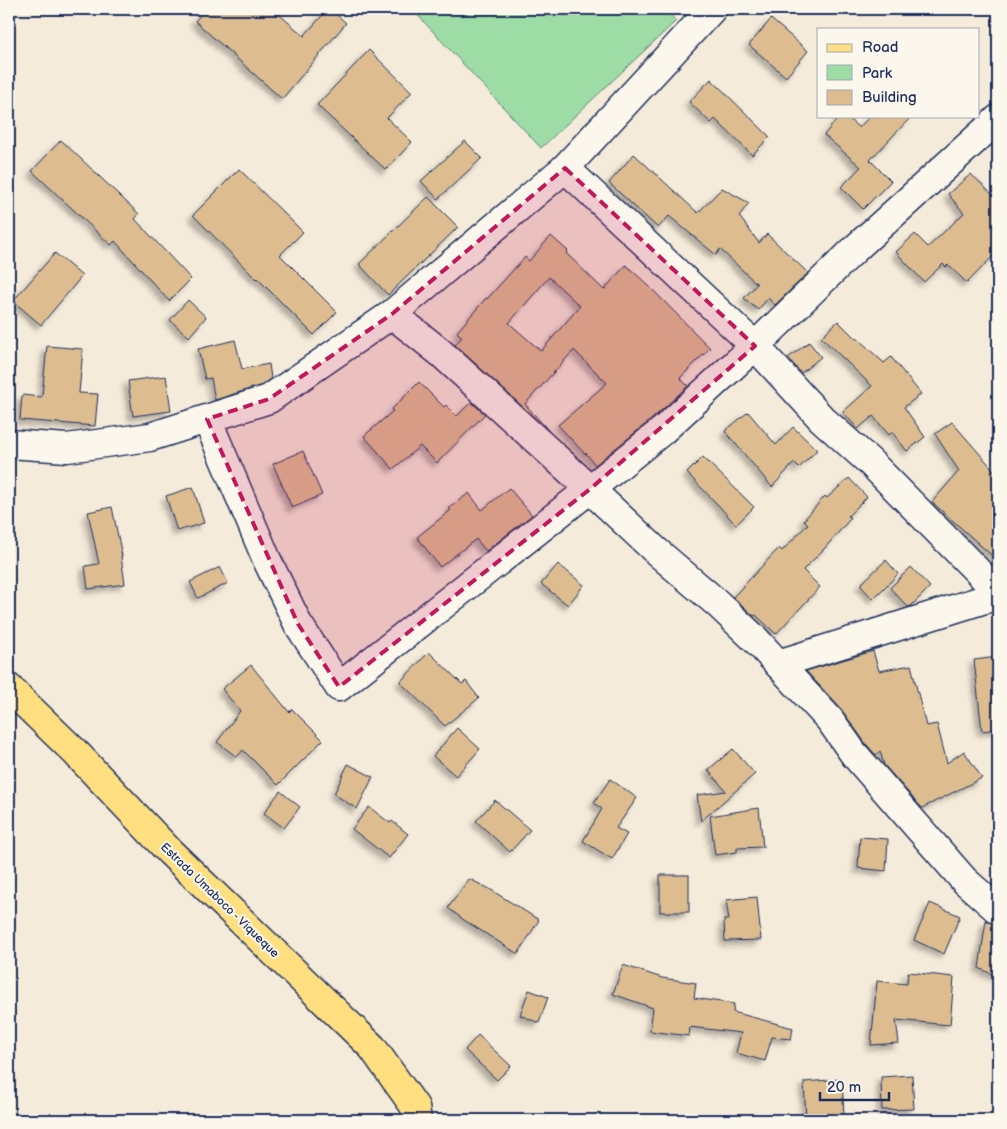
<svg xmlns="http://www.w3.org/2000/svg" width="1007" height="1129" font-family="'Balsamiq Sans',sans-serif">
<defs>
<filter id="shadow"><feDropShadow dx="-4.5" dy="4.5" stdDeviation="2.5" flood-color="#0004"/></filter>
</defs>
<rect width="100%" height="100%" fill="#f5ebda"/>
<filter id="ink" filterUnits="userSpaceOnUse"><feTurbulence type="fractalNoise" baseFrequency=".02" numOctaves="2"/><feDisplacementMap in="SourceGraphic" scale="10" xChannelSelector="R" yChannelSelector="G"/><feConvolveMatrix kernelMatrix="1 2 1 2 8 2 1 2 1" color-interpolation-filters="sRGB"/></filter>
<g filter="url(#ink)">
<polygon fill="#9ddca5" stroke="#5c8682" points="412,9 665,9 676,21 541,148"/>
<g fill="#ddbd90" stroke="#1b2f5e" fill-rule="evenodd" filter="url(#shadow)">
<polygon points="206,9 273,9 304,36 328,9 330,9 346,23 282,99 195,21"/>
<polygon points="771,19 808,51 786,77 749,45"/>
<polygon points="369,50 412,92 387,118 412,142 386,170 317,105"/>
<polygon points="711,79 770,137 752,155 715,119 711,123 689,102"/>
<polygon points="840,116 846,116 859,128 870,116 912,116 870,160 891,181 863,209 841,187 861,167 824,135"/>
<polygon points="61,140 139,214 135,219 191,279 169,301 115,241 111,245 32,171"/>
<polygon points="465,141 482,158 438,199 421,181"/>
<polygon points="634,154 698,213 722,188 749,203 739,216 759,243 767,234 808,273 775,305 768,298 758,310 744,298 757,284 720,249 716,255 669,216 658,228 609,183"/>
<polygon points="239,169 303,232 280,255 337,312 314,335 257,278 256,279 193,215"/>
<polygon points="971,174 998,200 998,251 967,283 948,265 946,267 943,264 924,282 896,252 915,234 928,247 964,213 948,194"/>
<polygon points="428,197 458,227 388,295 359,264"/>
<path d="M551,236L568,251L566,253L604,290L626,265L648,285L710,348L680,378L688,386L652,419L595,465L586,453L585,454L558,425L607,383L574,350L525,404L549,431L455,345L462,337L457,332L486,298L487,299L525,257L529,261ZM549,277L580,306L541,351L509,323Z"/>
<polygon points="55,253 82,276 41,325 13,301"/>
<polygon points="188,300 206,317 189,337 170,320"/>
<polygon points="838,321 855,338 856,337 884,363 891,357 921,394 904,407 925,437 907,451 892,432 889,435 873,416 858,429 843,412 872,386 821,337"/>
<polygon points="235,340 242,369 269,364 271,378 262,385 215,400 211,378 205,379 198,349"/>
<polygon points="809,342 821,357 801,373 788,358"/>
<polygon points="47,346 83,349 79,393 98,394 95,426 20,420 22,395 41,397 42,396"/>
<polygon points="166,376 171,411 133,416 128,381"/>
<polygon points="419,382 444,407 446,405 457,416 471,402 485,414 437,463 420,446 393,469 364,436 393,411 391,410"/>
<polygon points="748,412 776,445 793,427 817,450 799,468 794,463 772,487 725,431"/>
<polygon points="952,422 998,475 998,561 932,502 959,471 935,434"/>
<polygon points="303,451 322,495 292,508 273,464"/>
<polygon points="703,457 754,507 736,525 719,506 687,473"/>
<polygon points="849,478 867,497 848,516 851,518 824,549 803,570 820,587 776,634 756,615 754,616 733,597 779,548 782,551 808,524 804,520 825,496 827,498"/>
<polygon points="193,487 204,523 177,531 166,496"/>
<polygon points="509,488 532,515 486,551 476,539 440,567 417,537 451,510 449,508 469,493 482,510"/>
<polygon points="112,507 122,556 121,556 125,584 88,589 85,566 99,564 88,512"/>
<polygon points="886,560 898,574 873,599 860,585"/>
<polygon points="558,564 584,585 568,605 541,584"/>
<polygon points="220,567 228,583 198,598 190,582"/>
<polygon points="911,567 930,587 911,606 908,607 890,588"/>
<polygon points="873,651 879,671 911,665 926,726 937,724 947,763 964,751 982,778 922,808 884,765 880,751 876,755 866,744 841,709 806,671"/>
<polygon points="429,652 462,684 466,681 479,698 445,726 400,682"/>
<polygon points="998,657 998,729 982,731 974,660"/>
<polygon points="251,665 289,712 292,709 323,740 278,785 243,750 237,757 217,742 240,711 222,689"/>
<polygon points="457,728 480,749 456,776 433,756"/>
<polygon points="733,749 755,774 701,821 697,795 726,791 708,770"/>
<polygon points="348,764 373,777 357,809 334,794"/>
<polygon points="610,779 637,798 616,828 627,834 612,859 583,841 602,809 594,803"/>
<polygon points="280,791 300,807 284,828 264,813"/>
<polygon points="495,800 530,830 510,852 476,821"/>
<polygon points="369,807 390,823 392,821 408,834 389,858 352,829"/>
<polygon points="759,808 763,847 737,848 737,852 715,855 710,816"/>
<polygon points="860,837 888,839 886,871 858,868"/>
<rect x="660" y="875" width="29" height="37"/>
<polygon points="469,879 488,888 539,920 518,954 464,920 448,908"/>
<polygon points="757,897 761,940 725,941 724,920 729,920 726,900"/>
<polygon points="930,903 960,916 944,954 914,940"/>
<polygon points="986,920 994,925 998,925 998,977 979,968"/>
<polygon points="623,965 662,978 696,983 694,998 734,1004 733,1012 793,1028 791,1039 772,1037 765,1061 736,1053 741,1033 690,1027 689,1036 650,1031 653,1008 613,994"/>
<polygon points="908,972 954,977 950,1025 896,1020 899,1043 871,1045 877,981 907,984"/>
<polygon points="529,990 548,997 539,1023 520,1015"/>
<polygon points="478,1035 511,1066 497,1080 465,1050"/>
<polygon points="912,1075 914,1109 882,1110 881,1077"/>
<polygon points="842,1079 844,1116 806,1118 804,1082"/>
</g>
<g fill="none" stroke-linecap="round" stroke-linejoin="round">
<defs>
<g id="minor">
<polyline points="565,168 755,346 822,419 871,463 998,592"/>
<polyline points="392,314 441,353 590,489 656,551 718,604 756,640 830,720 854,754 964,880 998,910"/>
<polyline points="207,419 267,560 298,624 339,687 590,489 662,431 755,346 857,247 998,119"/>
<polyline points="9,444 67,448 150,437 269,399 392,314 565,168 712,9"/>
<polyline points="778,664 998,595"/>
</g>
<polyline id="major" points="9,688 77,754 170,852 372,1047 415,1107 417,1120"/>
</defs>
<use href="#minor" stroke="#1b2f5e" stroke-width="31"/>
<use href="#major" stroke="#1b2f5e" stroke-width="31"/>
<use href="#minor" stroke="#fbf7ec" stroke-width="28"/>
<use href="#major" stroke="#ffdf80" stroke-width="28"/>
</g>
</g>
<path fill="#c2185b" fill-opacity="0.2" stroke="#c2185b" stroke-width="4" stroke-dasharray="10 6" stroke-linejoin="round" d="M565,168L755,346L590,489L339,687L298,624L207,419L269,399L392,314Z"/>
<g text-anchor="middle" stroke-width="4" stroke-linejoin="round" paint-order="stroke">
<g font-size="12" fill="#1b2f5e" stroke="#fbf7ec">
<text transform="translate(220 900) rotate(44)" y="4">Estrada Umaboco - Viqueque</text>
</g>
</g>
<rect width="1007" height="1129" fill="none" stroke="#fbf7ec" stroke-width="30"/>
<rect x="15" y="15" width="977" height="1099" fill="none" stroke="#1b2f5e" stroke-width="2" filter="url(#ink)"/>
<rect x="817" y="28" width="162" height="90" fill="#fbf7ec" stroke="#a1a7b3"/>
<rect x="827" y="44" width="25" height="8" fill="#ffdf80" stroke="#a1a7b3"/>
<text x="862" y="52" font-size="15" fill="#1b2f5e">Road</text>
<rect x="827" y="65" width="25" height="15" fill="#9ddca5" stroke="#a1a7b3"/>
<text x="862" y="78" font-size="15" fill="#1b2f5e">Park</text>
<rect x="827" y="90" width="25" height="15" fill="#ddbd90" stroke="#a1a7b3"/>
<text x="862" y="102" font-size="15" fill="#1b2f5e">Building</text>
<path d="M820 1092v8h69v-8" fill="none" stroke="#1b2f5e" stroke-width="2.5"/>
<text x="827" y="1092" font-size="15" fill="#1b2f5e" stroke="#fbf7ec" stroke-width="4" paint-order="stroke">20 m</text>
</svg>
